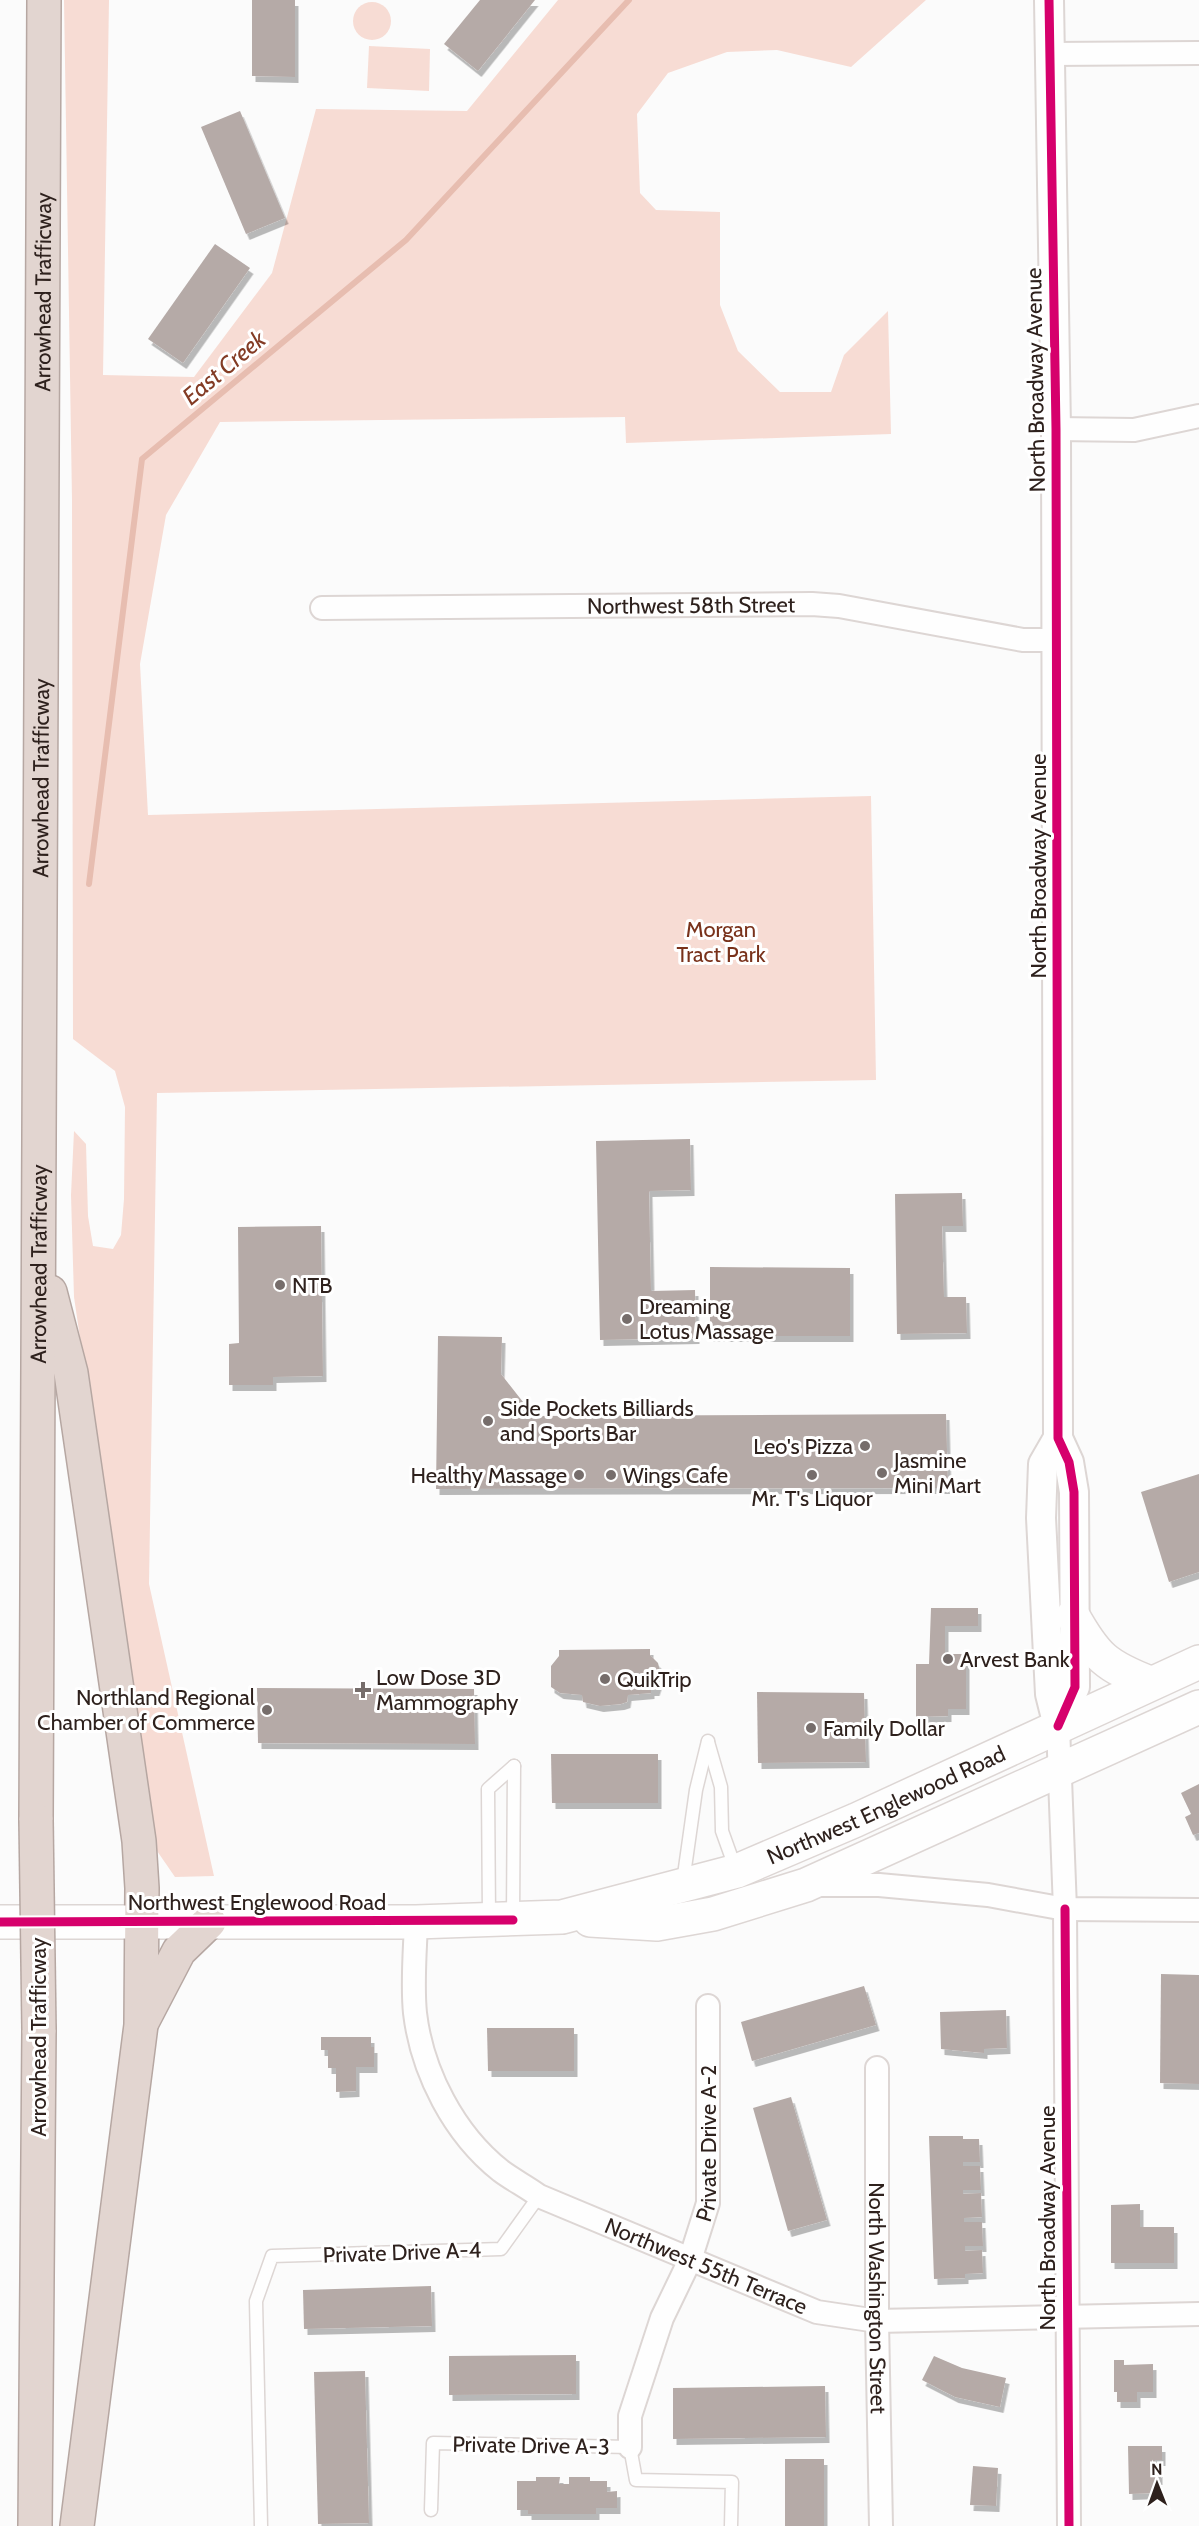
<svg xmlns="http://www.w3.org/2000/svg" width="1199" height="2526" font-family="Cabin,sans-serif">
<defs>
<filter id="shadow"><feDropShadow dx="3.5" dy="6" stdDeviation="0" flood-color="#0004"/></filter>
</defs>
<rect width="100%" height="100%" fill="#fbfbfb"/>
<g fill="#f7dcd4">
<polygon points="64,0 109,0 103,375 194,377 272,273 316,109 467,111 558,0 926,0 851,67 777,50 727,52 668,73 637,114 640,193 656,210 720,212 720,305 738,351 780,392 831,392 844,355 888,311 891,434 626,443 625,417 220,422 166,515 140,664 148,815 871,796 876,1080 157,1093 149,1584 214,1876 175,1877 155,1848 74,1297 71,1195 74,1131 86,1144 88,1216 93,1246 113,1249 121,1235 124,1199 125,1107 115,1071 73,1039 72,500"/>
<circle cx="372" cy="21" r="19"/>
<polygon points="369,46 430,49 429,91 367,88"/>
</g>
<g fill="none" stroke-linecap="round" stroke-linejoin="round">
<polyline stroke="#e7bdb0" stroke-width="6" points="89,884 142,459 406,240 629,0"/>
</g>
<g fill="#b5aaa7" filter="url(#shadow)">
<polygon points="252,0 295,0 295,77 252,76"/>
<polygon points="480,0 535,0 478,71 444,44"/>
<polygon points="240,111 285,218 246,234 201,127"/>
<polygon points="215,244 250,268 183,363 148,339"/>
<polygon points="690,1139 691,1190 649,1191 651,1291 695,1290 696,1338 600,1340 596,1141"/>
<polygon points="962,1193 963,1226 942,1226 944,1297 966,1297 967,1333 897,1334 895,1194"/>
<polygon points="321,1226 323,1376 273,1377 273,1385 229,1385 229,1344 239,1343 238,1227"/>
<polygon points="710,1267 850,1268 850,1336 710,1336"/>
<polygon points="438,1336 502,1337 501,1374 534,1416 946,1414 948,1488 436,1489"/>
<polygon points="1199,1474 1199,1572 1169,1582 1141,1492"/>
<polygon points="931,1608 978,1608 978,1626 945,1626 945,1654 966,1654 966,1709 948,1709 948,1716 916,1717 916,1664 929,1664"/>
<polygon points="650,1649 650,1655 658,1663 661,1675 656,1690 651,1690 651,1693 628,1695 627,1702 621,1704 600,1706 583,1702 582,1695 560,1693 551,1687 551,1666 559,1656 559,1650"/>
<polygon points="257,1688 474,1689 475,1744 258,1743"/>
<polygon points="757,1692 864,1693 866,1762 758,1763"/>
<polygon points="551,1754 658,1754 658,1803 552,1803"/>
<polygon points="1199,1784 1199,1833 1193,1835 1185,1817 1191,1814 1181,1793"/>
<polygon points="1161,1974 1199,1975 1199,2084 1160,2083"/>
<polygon points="864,1986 876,2025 752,2061 741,2022"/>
<polygon points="1006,2010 1007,2048 984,2049 984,2053 941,2049 940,2012"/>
<polygon points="487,2028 574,2028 574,2071 488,2071"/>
<polygon points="321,2037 371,2037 371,2047 374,2047 374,2067 356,2067 356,2091 336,2092 336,2068 328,2068 328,2050 321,2050"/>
<polygon points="791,2097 827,2220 788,2231 753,2108"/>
<polygon points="929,2136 963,2136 963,2139 979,2139 980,2162 963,2162 963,2166 980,2166 981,2190 963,2190 963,2194 981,2193 982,2217 964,2218 964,2222 982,2222 983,2246 965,2246 965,2251 982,2250 983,2273 965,2274 965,2278 934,2279"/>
<polygon points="1140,2204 1140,2227 1174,2227 1174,2263 1111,2263 1111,2205"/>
<polygon points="431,2286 432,2326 304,2329 303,2290"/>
<polygon points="576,2355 576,2394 449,2395 449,2356"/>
<polygon points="934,2356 962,2368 1006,2378 1000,2407 955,2397 922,2380"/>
<polygon points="1114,2360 1124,2360 1124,2365 1153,2364 1153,2392 1137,2392 1137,2402 1117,2402 1117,2392 1114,2392"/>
<polygon points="365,2371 369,2523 318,2524 314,2372"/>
<polygon points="825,2386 826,2437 673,2439 673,2388"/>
<polygon points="1128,2446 1162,2446 1162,2460 1155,2460 1155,2468 1159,2468 1159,2479 1155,2479 1155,2493 1129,2494"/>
<rect x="785" y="2459" width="39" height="67"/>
<polygon points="973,2466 998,2468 996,2506 970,2505"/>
<polygon points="536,2477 560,2477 559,2484 569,2484 569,2477 590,2477 590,2481 607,2481 607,2492 617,2491 617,2508 596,2508 596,2514 528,2514 528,2510 517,2510 517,2481 536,2481"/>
</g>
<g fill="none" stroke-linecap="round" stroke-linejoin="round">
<defs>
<g id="service">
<polyline points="708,1742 721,1787 722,1831 736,1870"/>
<polyline points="683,1882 696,1790 708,1741"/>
<polyline points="489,1918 488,1789 514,1766"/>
<polyline points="513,1919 514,1766"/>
<polyline points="431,2510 433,2443 630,2447 636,2480 732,2482 731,2526"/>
<polyline points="261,2526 256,2301 272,2256 501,2249 539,2196"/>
</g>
<g id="minor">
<polyline points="1050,54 1199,53"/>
<polyline points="1056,429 1134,430 1199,416"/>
<path id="s1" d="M322,608L812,604L839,606L1023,640H1056"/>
<polyline points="1058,1726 1065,1909 1069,2526"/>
<polyline points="815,1885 879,1885 988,1895 1065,1909 1199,1910"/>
<path id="s2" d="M416,1922C415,1952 412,1983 415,2013C422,2072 454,2134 501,2171C513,2180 527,2187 539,2196L817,2312L877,2321L1199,2314"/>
<path id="s3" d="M877,2068V2321L881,2526"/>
<path id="s4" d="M630,2447V2416L662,2318L690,2260L708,2203V2006"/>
</g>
<g id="tertiary">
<polyline points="1049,0 1056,429 1058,1438 1069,1462 1074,1492 1075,1687 1058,1726"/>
<polyline points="1058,1726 1050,1694 1041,1518 1043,1464 1058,1438"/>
</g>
<g id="secondary">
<path d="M1073,1616C1096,1657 1106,1666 1150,1683"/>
<polyline points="590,1920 657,1924 713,1914 806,1885 1199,1707"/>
<path id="s5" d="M0,1922H416L562,1917L737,1871L856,1820L1199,1662"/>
</g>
<g id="motorway">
<polyline points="50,1292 71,1373 139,1841 142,1888 141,2025 77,2526"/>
<path id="s6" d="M36,1820L44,0"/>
<polyline points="143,2020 179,1951 209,1922"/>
<polyline points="35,2526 39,2030"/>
</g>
</defs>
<use href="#service" stroke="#ddd6d4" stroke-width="15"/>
<use href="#minor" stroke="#ddd6d4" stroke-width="26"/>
<use href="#tertiary" stroke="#ddd6d4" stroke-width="32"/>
<use href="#secondary" stroke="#ddd6d4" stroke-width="36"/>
<use href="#motorway" stroke="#b6a7a2" stroke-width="36"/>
<use href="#service" stroke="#fefefe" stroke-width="12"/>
<use href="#minor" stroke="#fefefe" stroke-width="22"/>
<use href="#tertiary" stroke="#fefefe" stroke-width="28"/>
<use href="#secondary" stroke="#fefefe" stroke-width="33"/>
<use href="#motorway" stroke="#e2d5d0" stroke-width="33"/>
<defs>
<polyline id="motorway-bridge" points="36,1820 39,2030"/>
</defs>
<use href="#motorway-bridge" stroke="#b6a7a2" stroke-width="36" stroke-linecap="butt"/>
<use href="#motorway-bridge" stroke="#e2d5d0" stroke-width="33"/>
<defs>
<g id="cycleway">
<polyline points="1049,0 1056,429 1058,1438 1069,1462 1074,1492 1075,1687 1058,1726"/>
<polyline points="1065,1909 1069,2526"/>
<polyline points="0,1922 513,1920"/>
</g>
</defs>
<use href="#cycleway" stroke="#fff" stroke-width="13"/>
<use href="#cycleway" stroke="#d6006c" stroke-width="9"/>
</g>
<g fill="#766d6b" stroke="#fff" stroke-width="2">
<circle cx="280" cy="1285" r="6"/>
<circle cx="627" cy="1319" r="6"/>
<circle cx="488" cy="1421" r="6"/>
<circle cx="865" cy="1446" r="6"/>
<circle cx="882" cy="1473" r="6"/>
<circle cx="579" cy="1475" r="6"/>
<circle cx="611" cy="1475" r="6"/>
<circle cx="812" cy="1475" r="6"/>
<circle cx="948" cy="1659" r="6"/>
<circle cx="605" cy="1679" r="6"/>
<path d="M360 1681h6v6h6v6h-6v6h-6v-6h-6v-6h6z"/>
<circle cx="267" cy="1710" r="6"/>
<circle cx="811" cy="1728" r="6"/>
</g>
<g text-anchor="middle" stroke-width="6" stroke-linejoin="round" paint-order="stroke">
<g font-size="22" fill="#2e211d" stroke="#fff">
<text dy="8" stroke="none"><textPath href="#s6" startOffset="1528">Arrowhead Trafficway</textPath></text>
<text transform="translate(1035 380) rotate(-91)" y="8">North Broadway Avenue</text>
<text dy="8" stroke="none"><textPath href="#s1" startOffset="369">Northwest 58th Street</textPath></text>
<text dy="8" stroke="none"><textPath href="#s6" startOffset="1042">Arrowhead Trafficway</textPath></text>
<text transform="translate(1038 866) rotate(-90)" y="8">North Broadway Avenue</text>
<text dy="8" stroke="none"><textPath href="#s6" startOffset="556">Arrowhead Trafficway</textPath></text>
<text dy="8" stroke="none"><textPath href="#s5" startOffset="906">Northwest Englewood Road</textPath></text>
<text x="257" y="1910">Northwest Englewood Road</text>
<text transform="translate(38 2037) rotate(-90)" y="8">Arrowhead Trafficway</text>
<text dy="8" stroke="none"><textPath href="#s4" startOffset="318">Private Drive A-2</textPath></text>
<text transform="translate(1047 2218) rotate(-90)" y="8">North Broadway Avenue</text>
<text transform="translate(402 2252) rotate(-2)" y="8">Private Drive A-4</text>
<text dy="8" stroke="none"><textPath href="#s2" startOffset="502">Northwest 55th Terrace</textPath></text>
<text dy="8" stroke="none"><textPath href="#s3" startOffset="230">North Washington Street</textPath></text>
<text transform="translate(531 2445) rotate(1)" y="8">Private Drive A-3</text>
</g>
<g font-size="22" fill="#79321b" stroke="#fff">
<text x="721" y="937">Morgan<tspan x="721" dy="25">Tract Park</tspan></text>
</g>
<g font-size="22" fill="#2e211d" stroke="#fff" text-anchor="start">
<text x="292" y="1293">NTB</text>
<text x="639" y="1314">Dreaming<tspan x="639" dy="25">Lotus Massage</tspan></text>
<text x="500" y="1416">Side Pockets Billiards<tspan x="500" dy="25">and Sports Bar</tspan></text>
<text x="853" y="1454" text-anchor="end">Leo's Pizza</text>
<text x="894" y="1468">Jasmine<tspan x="894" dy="25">Mini Mart</tspan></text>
<text x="567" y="1483" text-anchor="end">Healthy Massage</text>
<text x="623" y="1483">Wings Cafe</text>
<text x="812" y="1506" text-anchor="middle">Mr. T's Liquor</text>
<text x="960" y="1667">Arvest Bank</text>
<text x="376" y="1685">Low Dose 3D<tspan x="376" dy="25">Mammography</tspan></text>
<text x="617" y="1687">QuikTrip</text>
<text x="255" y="1705" text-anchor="end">Northland Regional<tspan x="255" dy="25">Chamber of Commerce</tspan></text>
<text x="823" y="1736">Family Dollar</text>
</g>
<g font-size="24" font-style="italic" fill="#833b24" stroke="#fff">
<text transform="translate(224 368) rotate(-40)" y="8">East Creek</text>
</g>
</g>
<g transform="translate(1157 2484) rotate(359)" stroke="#ffffff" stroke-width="4.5" paint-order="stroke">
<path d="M0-4.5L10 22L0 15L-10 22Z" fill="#2e211d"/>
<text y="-9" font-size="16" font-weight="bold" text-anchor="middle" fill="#2e211d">N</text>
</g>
</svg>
